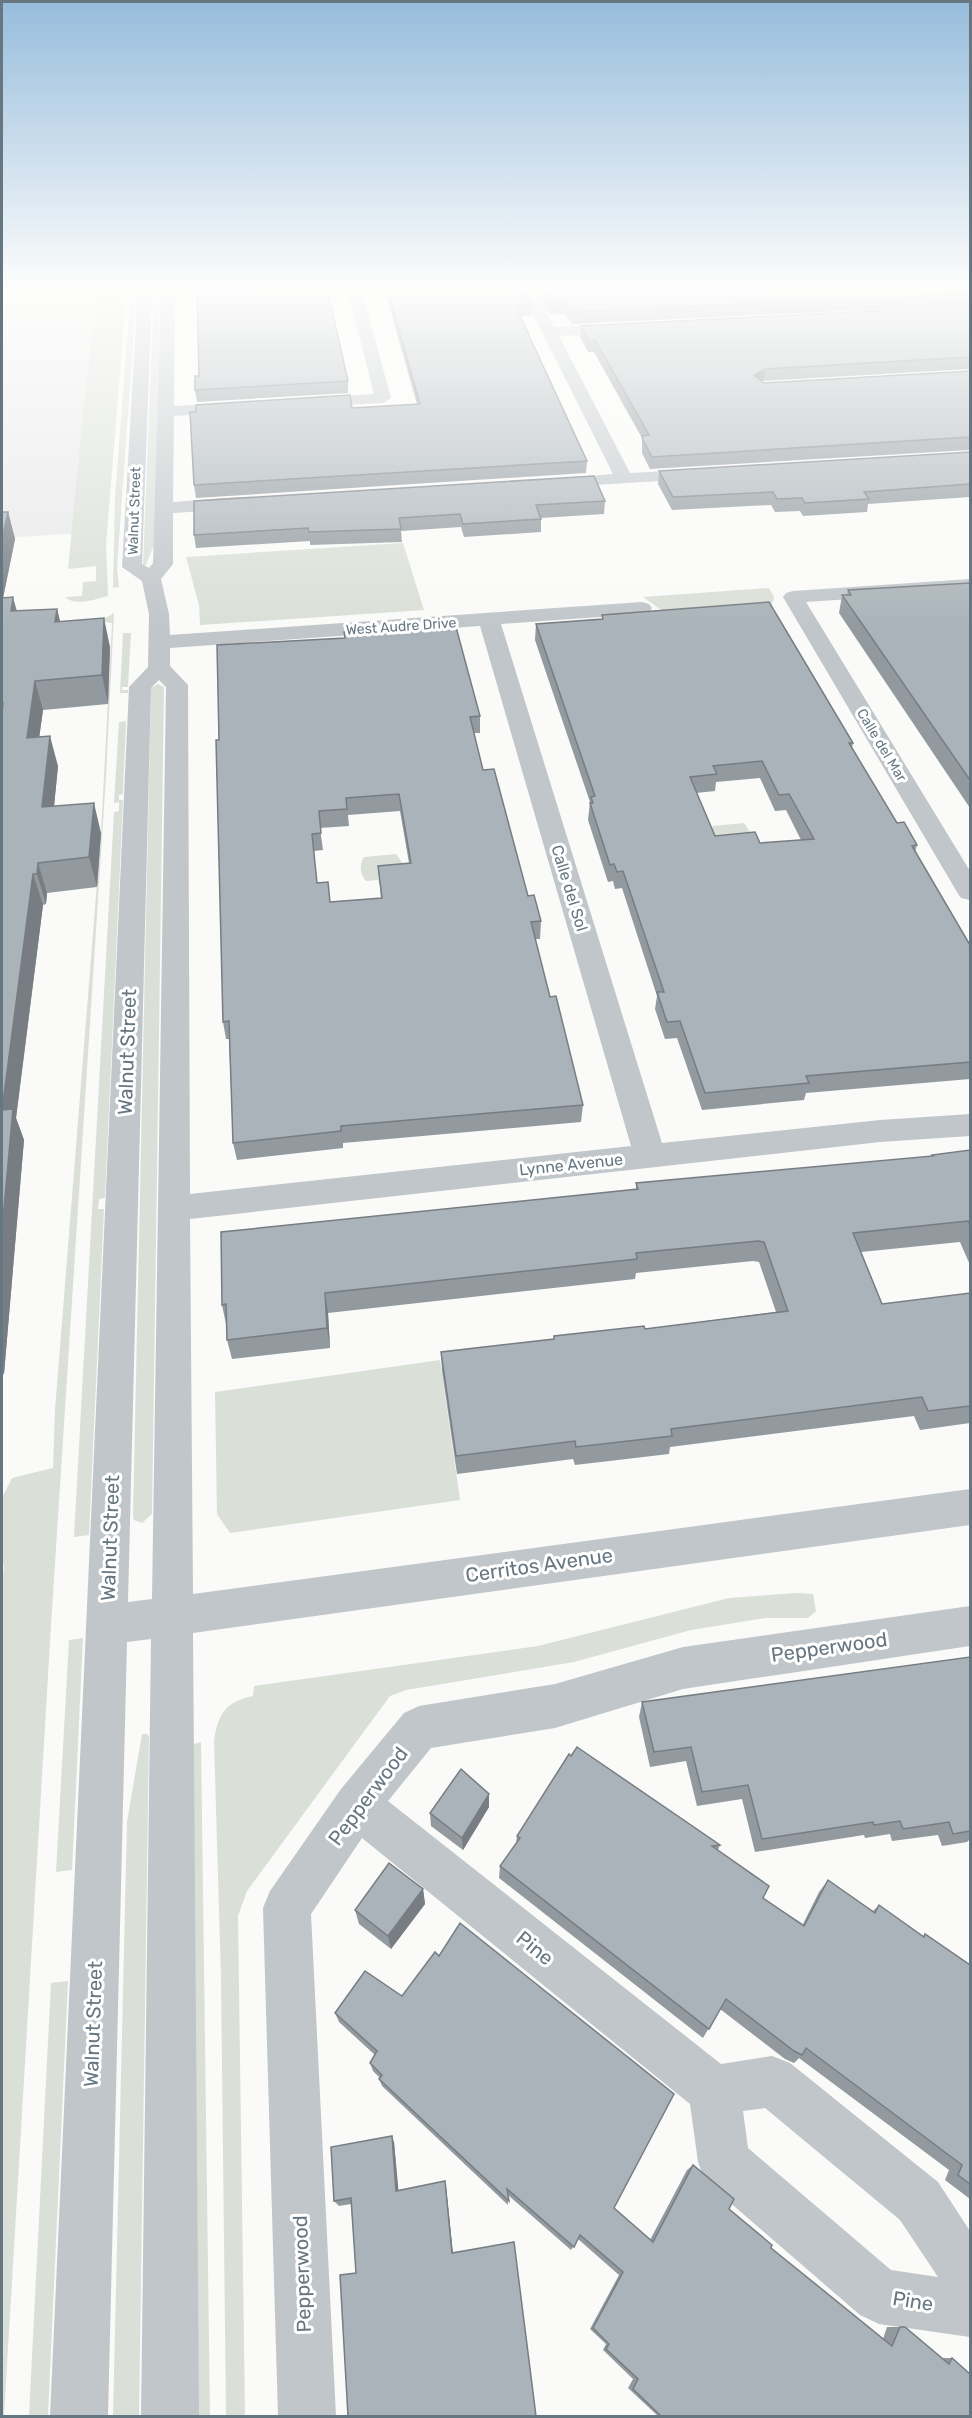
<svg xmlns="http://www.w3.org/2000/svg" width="972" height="2418" font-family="Rubik,sans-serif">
<rect width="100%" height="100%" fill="#fafaf8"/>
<polygon fill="#e8e9e9" points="2,288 107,288 82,533 2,538"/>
<g fill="#dadfd7">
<path d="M99,288H127L106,544L108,596C95,599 76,607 65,597L82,596L83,582L96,581V566L68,569L85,394Z"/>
<polygon points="131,288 137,288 117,568 119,587 113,588 115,497"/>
<polygon points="154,288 160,288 155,542 146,565 143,565"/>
<polygon points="403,543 424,610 200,625 199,605 186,557"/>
<polygon points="769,588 774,597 772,604 664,612 643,597"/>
<polygon points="114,613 106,776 51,1625 4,2416 2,2416 2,1589 4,1565 2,1565 2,1498 12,1478 53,1468 55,1410 101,833 112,623 101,621"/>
<polygon points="123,633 131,633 128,687 122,687 122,690 128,690 128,693 120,693"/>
<polygon points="158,684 164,687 152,1514 142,1523 134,1520 133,1516 151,688"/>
<polygon points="126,721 123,794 119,795 119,800 123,800 105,1198 99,1199 98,1209 104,1209 89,1535 74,1537 114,812 119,811 119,802 114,803 119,722"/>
<polygon points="744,823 755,840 723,852 710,832 713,826"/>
<path d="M396,854L406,868L379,883L378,880L366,881C360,874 359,865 364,857Z"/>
<polygon points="440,1360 460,1500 230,1533 217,1514 215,1392"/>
<path d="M797,1593L813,1594L816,1611L808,1618H765L691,1630L574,1662L406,1690L390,1696L247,1891L238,1916L245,2416H226L221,1977L214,1741C218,1714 225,1702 253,1696L254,1686L538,1646L729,1598Z"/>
<polygon points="83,1638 72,1870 56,1872 69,1640"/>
<polygon points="142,1734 147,1734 149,1737 139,2416 113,2416 127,1822"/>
<polygon points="201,1742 210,2416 191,2416 187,1746"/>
<polygon points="68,1981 48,2416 29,2416 51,1983"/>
</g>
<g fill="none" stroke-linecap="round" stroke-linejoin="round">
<g fill="#c1c6ca" fill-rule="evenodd">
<path d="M138,288H152L142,564L149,568L153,563L161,288H285L278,292L175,297L174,406L241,402L249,407L241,412L174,416L173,502L239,497L248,503L239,509L173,513V564L161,579L169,614L170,635L642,602L649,604L652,608L649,612L642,614L501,624L662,1143L880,1120L970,1114V1136L880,1142L190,1219L193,1594L970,1489V1525L193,1633L199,2416H141L151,1639L127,1642L108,2416H50L129,687L148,667L149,614L142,581L122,567ZM480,626L631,1146L190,1194L188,685L170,666V648ZM159,680L166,687L152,1599L128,1602L151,688Z"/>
<polygon points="347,288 361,288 391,398 383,403 302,407 300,403 302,399 308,398 374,394"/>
<polygon points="520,288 534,288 554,327 632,325 635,328 627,333 559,336 630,473 703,469 712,474 709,478 545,488 542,484 545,480 551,479 613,474"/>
<polygon points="970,579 970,591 806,602 970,871 970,900 961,898 957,892 783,597 786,593 793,591"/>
<path d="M970,1606V1646L683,1689L555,1728L431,1748L388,1801L721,2064L772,2056L790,2063L938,2182L970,2231V2337L879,2324L860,2315L705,2181L698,2162L690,2104L362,1838L311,1914L336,2416H278L263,1908L270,1891L341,1789L404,1713L419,1706L555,1684L683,1647ZM765,2108L900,2220L938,2277L891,2270L748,2148L743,2111Z"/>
</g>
</g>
<g fill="#929a9f" fill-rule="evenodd">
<polygon points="384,288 523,288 532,305 531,316 520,316 587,461 586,473 196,498 194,485 352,408 417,404"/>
<polygon points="536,288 970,288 970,305 573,324 564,314 550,315"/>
<polygon points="970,306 970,369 762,381 764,383 970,371 970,450 650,469 642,453 642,438 594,352 588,352 580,337 581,326"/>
<polygon points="348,381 348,393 197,402 195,390"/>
<polygon points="970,452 970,497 868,504 867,512 803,516 800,511 775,512 771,505 672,510 658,484 659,471"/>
<polygon points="194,501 605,501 604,514 541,518 541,532 464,537 461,527 401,531 402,542 310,545 310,541 196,548 194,535"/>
<polygon points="2,512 8,512 15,539 3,598 17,611 57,609 60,622 110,647 108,704 43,710 39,737 58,766 54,806 101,833 97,887 47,893 46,904 43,905 16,1118 24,1140 4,1374 2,1375"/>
<polygon points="970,583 970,808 839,613 842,595 847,595 848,590"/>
<path d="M602,615L853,743L852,748L897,823L917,845L915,852L970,945V1079L806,1093L804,1100L702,1110L677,1038L665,1039L655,1009L657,996L622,888L615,889L613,881L608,882L588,820L590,802L535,640L536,624L602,619ZM760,778L775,811L786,810L801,840L760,843L715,836L696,793L715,791L716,782Z"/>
<path d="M480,716V733H474L483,770L528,896L541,921L540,939H535L550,997L583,1105L581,1122L343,1143V1148L237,1160L233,1143L229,1039H226L223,1022L216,740ZM400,811L409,863L378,866L381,898L330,902L317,883L314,851L323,850L320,828L349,826L348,815Z"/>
<polygon points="970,1150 970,1265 960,1242 861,1252 882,1304 970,1293 970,1423 920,1430 914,1416 670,1447 669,1454 575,1465 573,1459 457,1474 442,1371 441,1352 554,1339 554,1336 645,1329 776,1312 759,1262 753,1261 636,1273 635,1279 328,1313 330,1348 232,1359 227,1340 226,1324 222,1305 636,1189 636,1183 931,1157 932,1155"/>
<polygon points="970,1657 970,1839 967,1842 942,1846 938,1835 892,1841 890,1834 865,1838 864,1835 755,1852 742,1799 697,1806 686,1761 650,1767 639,1717 642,1702"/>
<polygon points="489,1807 463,1850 431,1826 430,1813"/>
<polygon points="517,1836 720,1845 718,1850 763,1898 803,1924 819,1892 828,1880 873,1911 879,1905 923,1936 925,1934 970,1965 970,2199 945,2180 949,2170 799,2058 794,2063 785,2059 720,2009 703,2038 499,1878 500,1866 516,1844"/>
<polygon points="423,1889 425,1904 391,1949 359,1924 355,1910"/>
<polygon points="335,2013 614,2208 650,2240 687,2170 693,2165 729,2209 771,2248 883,2339 887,2327 900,2327 942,2358 952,2358 970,2416 658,2416 628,2388 633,2379 603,2350 606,2344 590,2329 619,2275 578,2239 571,2250 508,2195 508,2205 382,2086 379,2079 380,2078 373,2071 370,2063 375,2055 339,2022"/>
<polygon points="394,2142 398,2190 446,2187 453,2253 356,2273 351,2204 339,2206 334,2201"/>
</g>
<g fill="#777d82">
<polygon points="765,369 763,381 753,387 754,375"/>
<polygon points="8,512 15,539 2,603 2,539"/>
<polygon points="13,597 21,626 11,611"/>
<polygon points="57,609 64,637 55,622"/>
<polygon points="104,618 110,647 108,704 102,675"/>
<polygon points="35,681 43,710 35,768 27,738"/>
<polygon points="50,736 58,766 51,837 42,807"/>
<polygon points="94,803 101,833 97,887 89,857"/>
<polygon points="38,863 47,893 46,904 37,874"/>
<polygon points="33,874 43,905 16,1118 24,1140 4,1374 2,1368 2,1110"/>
<polygon points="325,1293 328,1313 330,1348 327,1328"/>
<polygon points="489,1794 489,1807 463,1850 462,1838"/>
<polygon points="423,1889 425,1904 391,1949 388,1936"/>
<polygon points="392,2136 394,2142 399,2196 396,2191"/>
<polygon points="445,2181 446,2187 453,2256 452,2253"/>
</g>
<g fill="#aab3b9" stroke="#777d82" stroke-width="1.5" fill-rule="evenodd">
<polygon points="197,288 327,288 348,381 195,390 195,376 199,376"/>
<polygon points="387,288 523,288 532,305 515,305 587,461 194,485 190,412 196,412 196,405 350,395 352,408 420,404"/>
<polygon points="542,288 970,288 970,294 574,312 565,303 551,303"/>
<polygon points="970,306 970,357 765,369 754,375 764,383 970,371 970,437 652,457 643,440 642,436 649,435 595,340 589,341 581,326"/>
<polygon points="970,452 970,484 864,492 869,499 805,503 802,498 777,499 773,492 673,497 659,471"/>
<polygon points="594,476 605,501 536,505 541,519 463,524 460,514 399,518 401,529 309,532 308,528 194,535 194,501"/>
<polygon points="2,512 8,512 2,539"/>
<polygon points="970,583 970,780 842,595 851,595 848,590"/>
<polygon points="13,597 11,611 57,609 55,622 104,618 102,675 35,681 27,738 50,736 42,807 94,803 89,857 38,863 37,874 33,874 2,1110 13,1109 2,1230 2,713 3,703 2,703 2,598"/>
<path d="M769,602L853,743H849L897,823L904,822L917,845L912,846L970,945V1062L806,1076L809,1083L705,1093L680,1021L667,1022L657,992H664L623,871L617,872L614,864L610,865L590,803H593L591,797L595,796L536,624L603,619L602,615ZM762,761L779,795L789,794L814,839L760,843L755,832L715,836L690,777L717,774L713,766Z"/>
<path d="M446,626L447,628L456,627L480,716L470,717L483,770L494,769L528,896L534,895L541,921L531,922L550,997L556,996L583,1105L341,1126V1131L233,1143L229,1021L223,1022L216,740H219L217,645L345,638L344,632ZM399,794L411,863L378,866L382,898L330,902L328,882L317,883L312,834L321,833L319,811L347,809L346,798Z"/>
<polygon points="970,1150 970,1226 968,1221 853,1233 882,1304 970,1293 970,1406 928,1411 922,1397 671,1429 672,1436 576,1447 575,1441 456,1456 441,1352 554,1339 554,1336 644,1326 645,1329 788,1311 764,1242 758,1241 636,1253 637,1259 325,1293 327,1328 227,1340 226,1304 222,1305 221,1232 638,1189 636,1183 933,1156 932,1155"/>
<polygon points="970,1657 970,1831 953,1834 949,1822 903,1829 900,1821 874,1825 873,1822 762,1839 748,1785 702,1792 691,1747 654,1752 642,1702"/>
<polygon points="577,1747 720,1845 712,1846 769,1886 763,1898 804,1926 828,1880 875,1913 879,1905 924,1937 925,1934 970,1965 970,2184 958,2175 962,2165 806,2048 802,2055 794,2051 726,1999 709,2029 500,1866 520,1838 517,1836 569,1754 571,1756"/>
<polygon points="461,1769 489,1794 462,1838 430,1813"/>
<polygon points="389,1863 423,1889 388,1936 355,1910"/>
<polygon points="460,1923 674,2094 614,2208 653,2242 693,2165 734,2199 729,2209 772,2245 771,2248 892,2346 900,2327 905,2327 949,2364 952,2358 970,2374 970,2416 661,2416 633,2389 638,2379 606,2349 609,2344 593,2328 623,2272 580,2235 574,2247 507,2189 509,2201 379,2079 382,2075 370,2063 377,2051 335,2013 365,1971 402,1996 435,1952 439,1956"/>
<polygon points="392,2136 396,2191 445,2181 452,2253 514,2242 536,2416 348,2416 340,2275 356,2273 351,2198 334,2201 331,2147"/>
</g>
<linearGradient id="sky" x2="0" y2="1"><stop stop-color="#96bcdc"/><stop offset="0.46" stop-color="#fdfdfc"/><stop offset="1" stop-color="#fdfdfc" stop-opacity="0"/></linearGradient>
<rect width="972" height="626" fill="url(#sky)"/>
<g text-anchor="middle" stroke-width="6" stroke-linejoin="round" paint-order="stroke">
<g font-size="14" fill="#667782" stroke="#fff">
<text transform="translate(134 511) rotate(-88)" y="5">Walnut Street</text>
<text transform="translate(401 626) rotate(-4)" y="5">West Audre Drive</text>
<text transform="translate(882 745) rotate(59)" y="5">Calle del Mar</text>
</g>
<g font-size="16" fill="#667782" stroke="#fff">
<text transform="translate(570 888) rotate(73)" y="6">Calle del Sol</text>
<text transform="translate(571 1164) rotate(-6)" y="6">Lynne Avenue</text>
</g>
<g font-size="20" fill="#667782" stroke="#fff">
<text transform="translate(127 1052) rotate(-88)" y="7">Walnut Street</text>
<text transform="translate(110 1538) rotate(-88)" y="7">Walnut Street</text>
<text transform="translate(539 1565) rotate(-8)" y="7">Cerritos Avenue</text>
<text transform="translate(829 1647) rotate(-8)" y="7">Pepperwood</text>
<text transform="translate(368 1796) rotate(-53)" y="7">Pepperwood</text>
<text transform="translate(535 1948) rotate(39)" y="7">Pine</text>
<text transform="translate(93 2024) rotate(-88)" y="7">Walnut Street</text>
<text transform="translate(302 2274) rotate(-92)" y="7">Pepperwood</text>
<text transform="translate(913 2301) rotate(9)" y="7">Pine</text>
</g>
</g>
<rect width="972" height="2418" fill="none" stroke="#667782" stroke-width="6"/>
</svg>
